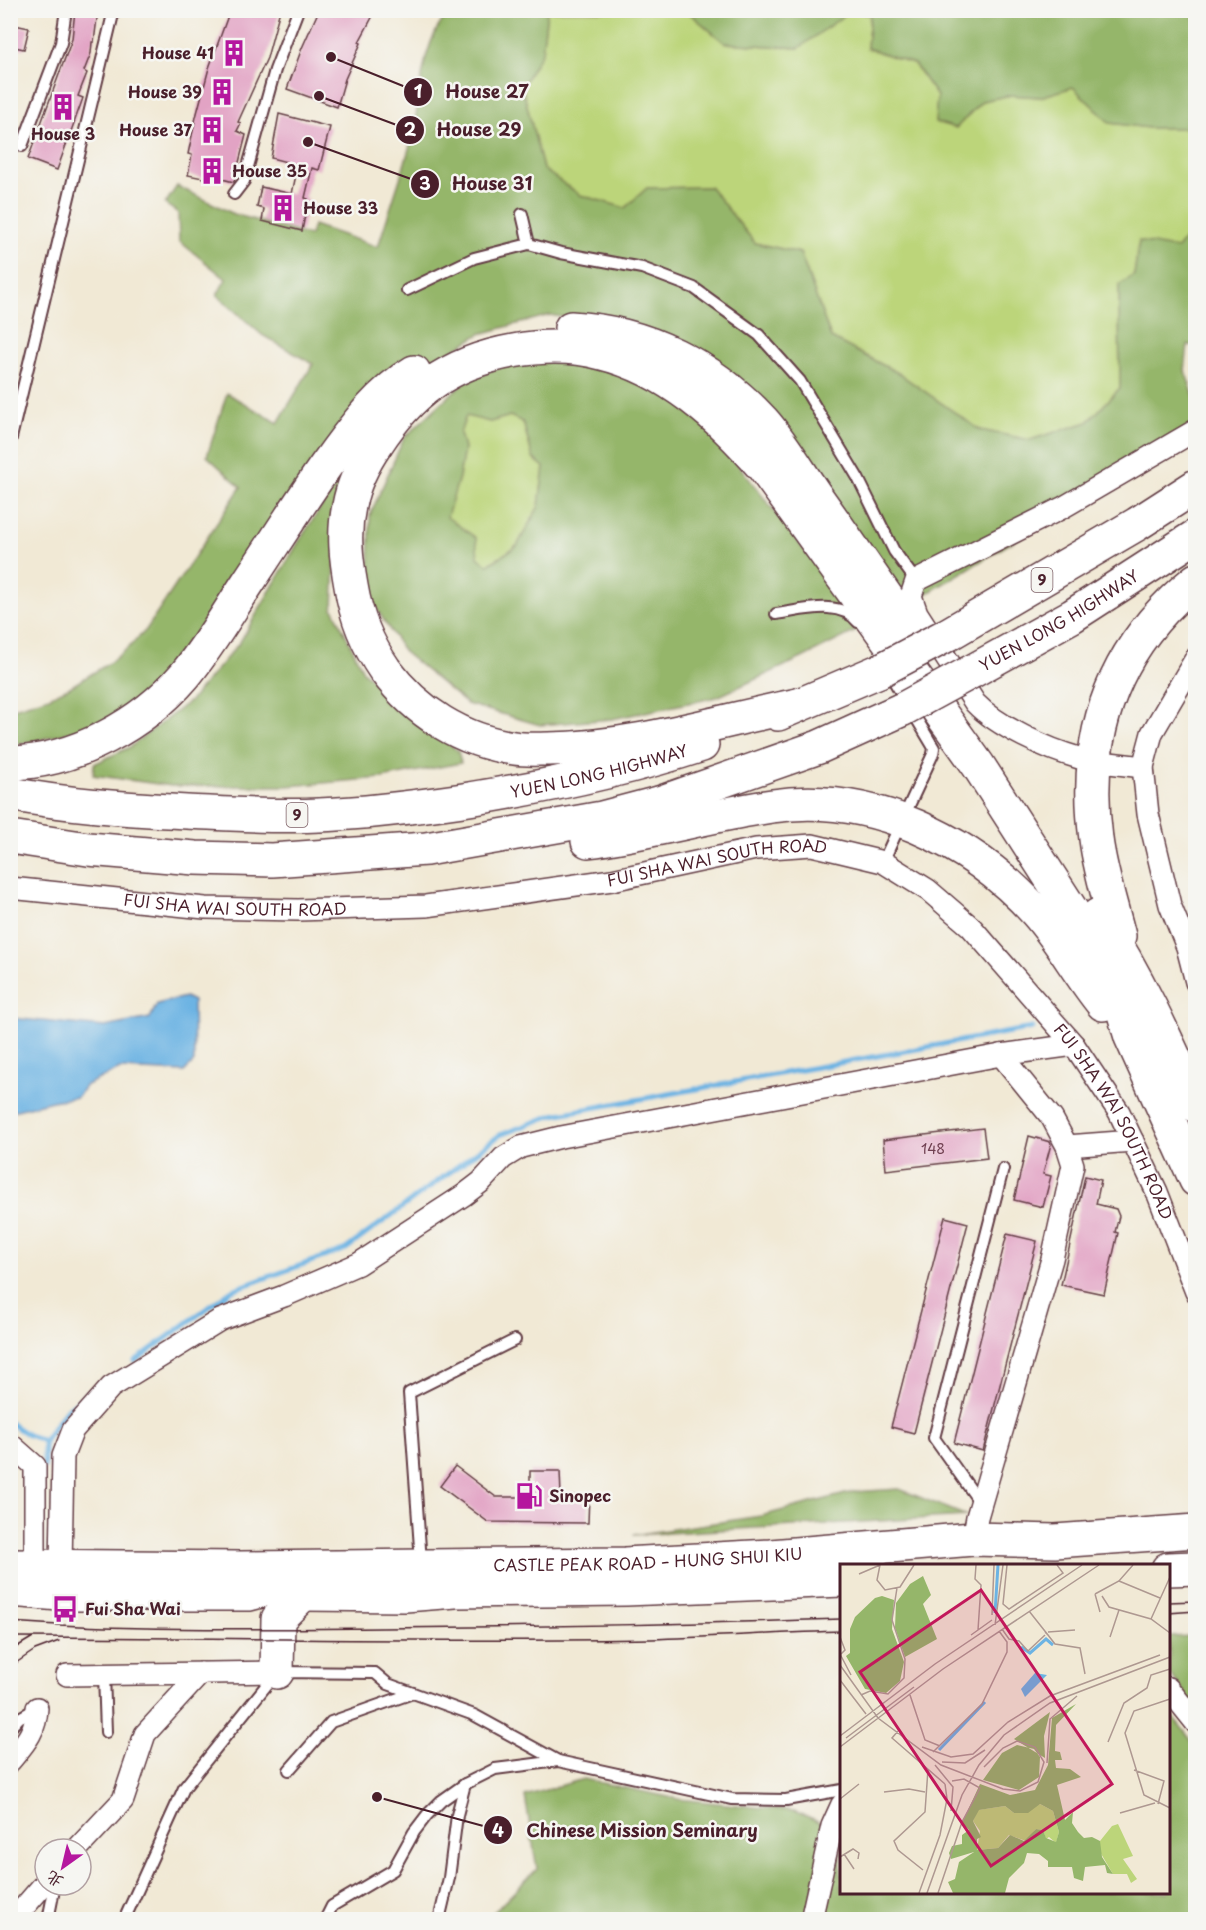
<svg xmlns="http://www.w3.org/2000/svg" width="1206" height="1930" font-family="'Playpen Sans','LXGW WenKai TC',sans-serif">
<rect width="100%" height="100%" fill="#f6f6f2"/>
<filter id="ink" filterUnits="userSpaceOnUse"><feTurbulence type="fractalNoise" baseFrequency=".0167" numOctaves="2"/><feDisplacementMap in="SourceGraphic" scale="12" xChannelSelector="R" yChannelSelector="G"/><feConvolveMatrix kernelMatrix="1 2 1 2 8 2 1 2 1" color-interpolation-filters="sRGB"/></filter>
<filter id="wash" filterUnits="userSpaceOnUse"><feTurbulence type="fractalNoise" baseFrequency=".008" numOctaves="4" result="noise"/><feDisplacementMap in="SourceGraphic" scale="24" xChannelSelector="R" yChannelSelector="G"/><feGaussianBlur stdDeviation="1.35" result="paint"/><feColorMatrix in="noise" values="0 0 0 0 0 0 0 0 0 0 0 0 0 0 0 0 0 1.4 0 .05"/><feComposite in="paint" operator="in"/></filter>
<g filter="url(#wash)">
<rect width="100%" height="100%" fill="#f1e9d5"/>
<g fill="#bcd57a" stroke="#837a52" stroke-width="1.5">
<polygon points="547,11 687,11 725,43 798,48 850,11 870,14 867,48 914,64 937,96 936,122 956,128 982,101 1011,95 1040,97 1073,87 1110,123 1149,128 1195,127 1195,226 1177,249 1139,242 1134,275 1119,285 1120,388 1088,422 1030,440 980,430 898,373 831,338 800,253 755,243 710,187 647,188 625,208 580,195 543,169 522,86 542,52"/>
<polygon points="466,415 490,422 510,416 523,422 533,458 544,467 539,506 517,546 488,565 478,557 446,517 459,477 464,449 460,433"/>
</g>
<g fill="#95b66a" stroke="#706a4a" stroke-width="1.5" fill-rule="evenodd">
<path d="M450,11H547L542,52L522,86L543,169L580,195L625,208L647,188L710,187L755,243L800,253L831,338L898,373L980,430L1030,440L1088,422L1120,388L1119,285L1134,275L1139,241L1177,249L1195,226V346L1188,345L1185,371L1195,399V428L1102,488L903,608L653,333L550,315L480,334L411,375L165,682L104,724L26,743H11V709L49,697L70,687L111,662L129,647L146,630L241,487L207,456L227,393L278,423L313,364L262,335L217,295L226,279L179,241L178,213L165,204L177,186L234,214L310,236L313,225L378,247C389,210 403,174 412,137C422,95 419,44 450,11Z"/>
<polygon points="687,11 850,11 799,48 725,43"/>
<polygon points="855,11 1195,11 1195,128 1149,128 1110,123 1073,87 1040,97 1011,95 982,101 956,128 935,122 937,96 914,64 867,48 870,15"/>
<path d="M524,356L591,361L659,386L716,436L864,627L802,658L717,697L612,719L540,725L467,704L404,652L369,597L370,515L404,438L463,383ZM466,416L490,422L510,416L523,422L533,458L544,467L539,506L517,546L488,565L478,557L476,538L447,517L459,477L464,449L460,433Z"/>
<polygon points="335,486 344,489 336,541 333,608 363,671 405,710 458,751 461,763 382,778 287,786 172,786 93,775 94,764 130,747 190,701 240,642 301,538"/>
<polygon points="899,1489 967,1516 633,1535 761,1516 853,1492"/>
<polygon points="1195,1636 1195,1707 1169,1672 1169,1637"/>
<polygon points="1169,1711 1195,1745 1195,1919 824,1919 841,1850 842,1892 1168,1892"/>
<polygon points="583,1779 678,1799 794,1811 830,1826 806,1919 486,1920 537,1869 525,1796"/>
</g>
<polygon fill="#6cb3e3" stroke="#5b6987" stroke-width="1.5" points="185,997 193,1001 194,1062 184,1072 120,1069 86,1085 77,1097 52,1101 13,1111 11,1110 11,1018 105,1027 150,1018 157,1004"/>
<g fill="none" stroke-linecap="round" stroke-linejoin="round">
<g stroke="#6cb3e3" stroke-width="5">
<polyline points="135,1361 232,1290 346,1249 500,1135 553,1115 1032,1028"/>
<polyline points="10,1423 28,1435 44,1441"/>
<polyline points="44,1466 44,1441 66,1410 100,1385"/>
<polyline points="10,1706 11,1705"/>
</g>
</g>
<g id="blocks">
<g fill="#e2a3c4">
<polygon points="75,10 98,10 94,42 92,42 91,53 84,71 87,73 78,96 83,98 57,170 28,159 72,39"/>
<polygon points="230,10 280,10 267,58 238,122 241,123 237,131 246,135 234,182 218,178 217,181 188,175 192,155 188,154 196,117 209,68"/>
<polygon points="319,10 376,10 359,42 361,43 345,79 337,107 287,89 302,48"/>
<polygon points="10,24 29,28 24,49 10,46"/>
<polygon points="279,114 330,127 319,170 312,168 305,198 308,199 302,231 262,221 264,209 257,207 261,187 292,194 298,165 271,158"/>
<polygon points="983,1128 987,1158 886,1170 883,1140"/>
<polygon points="1029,1136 1050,1142 1051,1144 1043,1174 1051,1176 1043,1207 1014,1200"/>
<polygon points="1085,1176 1101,1180 1096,1204 1116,1209 1119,1216 1115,1232 1118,1233 1104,1294 1061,1285"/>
<polygon points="945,1217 968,1223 914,1433 891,1427"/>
<polygon points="1007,1234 1037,1241 983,1451 954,1443"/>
<polygon points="455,1466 496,1497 530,1497 530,1471 560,1471 561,1496 589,1495 588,1523 488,1522 440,1486"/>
</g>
</g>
</g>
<g filter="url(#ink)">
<use href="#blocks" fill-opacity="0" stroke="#633d44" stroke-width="1.5"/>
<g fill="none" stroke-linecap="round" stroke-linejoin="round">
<defs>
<g id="service">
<polyline points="22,146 61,43 66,10"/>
<polyline points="234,194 244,181 275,70 298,10"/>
<polyline points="522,214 529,244 561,253 642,268 694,288 759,335 800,381 858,478 894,551 916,581"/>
<polyline points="407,290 474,258 529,244"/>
<polyline points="10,442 114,10"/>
<path d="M776,614C801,611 840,598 858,622"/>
<polyline points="888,671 934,748 933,754 907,810"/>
<polyline points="883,862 898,829"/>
<polyline points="981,1504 934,1438 1003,1169"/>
<polyline points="421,1562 409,1393 515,1340"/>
<polyline points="104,1674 106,1732"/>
<polyline points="10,1728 19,1718 37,1708"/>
<polyline points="289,1770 331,1722 413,1693"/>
<polyline points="48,1920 55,1885"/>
<polyline points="124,1920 184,1788 277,1672 375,1673 388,1684 474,1715 558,1761"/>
<polyline points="325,1920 332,1906 393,1870 414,1832 427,1815 441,1801 465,1784 495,1769 558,1761 732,1799 786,1800 842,1790"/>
<polyline points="439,1920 449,1878 457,1815 465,1784"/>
</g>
<g id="minor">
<polyline points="1196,658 1152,733 1143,767 1148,814 1170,905 1187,947 1196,982"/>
<path d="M1079,758C1047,749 998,727 975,703L917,613L911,596L916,581L1062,508L1196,430"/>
<polyline points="1101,762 1143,767"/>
<path id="s1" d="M10,888L205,908L298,910L426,906L612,880L756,849L812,845L883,862L928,890L971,927L1074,1045L1119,1112L1157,1192L1196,1292"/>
<polyline points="1067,1146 1133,1141"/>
<polyline points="10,1444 35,1466 35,1566"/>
<polyline points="973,1539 977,1517 1052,1259 1073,1165 1067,1146 1052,1118 1001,1055"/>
<polyline points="61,1566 63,1456 73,1430 111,1387 220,1320 284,1296 358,1264 464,1195 481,1182 503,1158 521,1147 561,1137 1001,1055 1074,1045"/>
<polyline points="67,1675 277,1672"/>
<polyline points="1168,1688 1196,1723"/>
<path d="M10,1761C25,1743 36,1732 37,1708"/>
<polyline points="77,1849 123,1800 145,1734 201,1673"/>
<polyline points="13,1920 45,1883"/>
<polyline points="811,1920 832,1826 842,1804"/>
</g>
<g id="primary">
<path id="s2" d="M10,1566L240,1568L625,1564L771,1556L973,1539L1055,1541L1196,1531"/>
<polyline points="1168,1569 1196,1568"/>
<polyline points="10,1590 60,1594 249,1594 264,1590 284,1590 303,1594 405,1595 455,1591 626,1589 842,1580"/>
<polyline points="277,1672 278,1619 303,1594"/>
</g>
<g id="motorway">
<path d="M571,328C646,332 712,366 763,421C782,442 801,475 818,499C850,544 881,589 912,634"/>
<polyline points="947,635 1137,524 1196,486"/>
<path id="s3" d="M971,672L1072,616L1196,536"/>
<path d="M798,705C716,722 633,748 549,749C538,749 526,750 514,748C462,741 416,712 385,670C367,644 356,617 351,586C346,558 343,533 349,506C353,483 364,462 377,443C392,420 409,400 431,384C477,351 548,339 602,353C668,369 721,418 764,468L978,765L1079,922L1115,984L1131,1037L1196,1180"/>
<polyline points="778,714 879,671"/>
<path d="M10,763C75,762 143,724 185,675C209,646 228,613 249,581C275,542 300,502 327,464C352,430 378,393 414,372"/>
<path id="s4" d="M10,794C69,805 128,809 187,812C231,814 275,817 319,815C367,813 415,807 463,800C546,787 623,771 702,745"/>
<polyline points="10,837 88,849 195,858 272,860 426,849 602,818 659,803 819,747 903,709"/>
<path d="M588,841C650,833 710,815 772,806C870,791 971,840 1036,912C1061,940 1079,975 1103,1004"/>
<path d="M1098,915C1137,975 1167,1040 1196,1106"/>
<path d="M1119,936C1111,905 1100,871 1096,839C1082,734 1113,647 1196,580"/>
</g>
</defs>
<use href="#service" stroke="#633d44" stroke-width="14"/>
<use href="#minor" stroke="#633d44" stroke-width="24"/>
<use href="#primary" stroke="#633d44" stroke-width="36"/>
<use href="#motorway" stroke="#633d44" stroke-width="36"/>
<use href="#service" stroke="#fff" stroke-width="10"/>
<use href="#minor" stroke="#fff" stroke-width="21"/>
<use href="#primary" stroke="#fff" stroke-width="33"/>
<use href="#motorway" stroke="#fff" stroke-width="33"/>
<g stroke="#4a1f2b" stroke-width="1.5">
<polyline points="1168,1602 1196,1601"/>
<polyline points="1168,1613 1196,1611"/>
<path d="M10,1622C134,1631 259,1629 383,1628C536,1627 689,1624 842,1619"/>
<path d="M10,1637C224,1637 437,1643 651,1639C714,1637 778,1633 842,1631"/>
<polyline points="10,1651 33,1637"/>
<polyline points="10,1667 35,1650 59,1641"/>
</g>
<defs>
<g id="motorway-bridge">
<polyline points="879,671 947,635"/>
<polyline points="903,709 971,672"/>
</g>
</defs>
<use href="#motorway-bridge" stroke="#633d44" stroke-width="36" stroke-linecap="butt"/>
<use href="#motorway-bridge" stroke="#fff" stroke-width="33"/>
</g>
</g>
<defs>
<symbol id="building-bare" viewBox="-9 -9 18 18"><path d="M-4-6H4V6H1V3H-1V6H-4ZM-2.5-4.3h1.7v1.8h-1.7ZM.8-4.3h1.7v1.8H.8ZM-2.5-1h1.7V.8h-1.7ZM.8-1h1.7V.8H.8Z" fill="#b5179e" stroke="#f6f6f2" stroke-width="2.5" paint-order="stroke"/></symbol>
<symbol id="fuel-bare" viewBox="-9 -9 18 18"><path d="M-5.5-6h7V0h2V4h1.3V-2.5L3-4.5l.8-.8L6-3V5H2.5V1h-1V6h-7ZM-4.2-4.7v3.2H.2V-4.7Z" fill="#b5179e" stroke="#f6f6f2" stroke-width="2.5" paint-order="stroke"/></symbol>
<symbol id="bus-bare" viewBox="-9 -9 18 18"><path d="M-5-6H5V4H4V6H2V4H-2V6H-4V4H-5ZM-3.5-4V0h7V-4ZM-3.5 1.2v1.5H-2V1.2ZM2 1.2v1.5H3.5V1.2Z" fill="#b5179e" stroke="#f6f6f2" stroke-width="2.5" paint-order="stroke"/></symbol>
</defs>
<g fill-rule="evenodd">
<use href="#building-bare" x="215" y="34" width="38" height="38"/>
<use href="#building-bare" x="203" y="73" width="38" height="38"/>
<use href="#building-bare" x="44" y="88" width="38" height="38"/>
<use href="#building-bare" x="193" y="111" width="38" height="38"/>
<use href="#building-bare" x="193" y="152" width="38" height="38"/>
<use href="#building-bare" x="264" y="189" width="38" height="38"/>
<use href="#fuel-bare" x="510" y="1477" width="38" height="38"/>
<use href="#bus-bare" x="46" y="1590" width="38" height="38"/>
</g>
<g text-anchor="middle" stroke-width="5" stroke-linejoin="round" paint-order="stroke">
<g font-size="14" fill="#704051">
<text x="933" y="1154">148</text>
</g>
<g fill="#f6f6f2" stroke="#7e6067" stroke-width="1.5">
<rect x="1031.5" y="568" width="21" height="24" rx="4.5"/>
<rect x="286.5" y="803" width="21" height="24" rx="4.5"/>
</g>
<g font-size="15" font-weight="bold" fill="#4a1f2b">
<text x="1042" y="585">9</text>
<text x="297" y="820">9</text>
</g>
<g font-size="16" font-weight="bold" fill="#4a1f2b" stroke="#f6f6f2" text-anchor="start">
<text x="214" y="59" text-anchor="end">House 41</text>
<text x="202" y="98" text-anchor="end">House 39</text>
<text x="192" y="136" text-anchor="end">House 37</text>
<text x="63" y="140" text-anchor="middle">House 3</text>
<text x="232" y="177">House 35</text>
<text x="303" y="214">House 33</text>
<text x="549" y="1502">Sinopec</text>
<text x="85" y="1615">Fui Sha Wai</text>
</g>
<g font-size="16" fill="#4a1f2b" stroke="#f6f6f2">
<text dy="6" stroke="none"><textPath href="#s3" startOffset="102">YUEN LONG HIGHWAY</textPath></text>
<text dy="6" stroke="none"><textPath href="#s4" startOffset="594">YUEN LONG HIGHWAY</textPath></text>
<text dy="6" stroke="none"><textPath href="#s1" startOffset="712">FUI SHA WAI SOUTH ROAD</textPath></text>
<text dy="6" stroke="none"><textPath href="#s1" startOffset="226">FUI SHA WAI SOUTH ROAD</textPath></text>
<text dy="6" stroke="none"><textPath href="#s1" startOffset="1234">FUI SHA WAI SOUTH ROAD</textPath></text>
<text dy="6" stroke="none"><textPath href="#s2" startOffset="638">CASTLE PEAK ROAD – HUNG SHUI KIU</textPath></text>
</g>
</g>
<g transform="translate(840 1564)">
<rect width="330" height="330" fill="#f1e9d5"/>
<path d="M200,240L213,247L219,268L216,279L209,273L206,275L203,266L196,265L186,277L169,271L158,284L137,286L140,267L133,257L138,246L165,242L174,249ZM278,260L293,292L283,295L297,315L291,319L287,310H273L260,288V277L272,262Z" fill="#bcd57a"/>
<path d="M83,12L91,31L83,40L97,75L65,93L55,64L56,39L70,20ZM42,32L54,36L52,65L64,98L60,117L46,129L25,125L6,92L10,89V65L15,53L35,34ZM236,140L216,161L215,187L220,188L222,196H215L216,204L230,205L241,213L217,221L225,256L233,248L232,259L238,268L244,274L252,273L260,277L262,293L273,310L267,309L265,301L245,303L243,317L234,314L232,303H208V297L199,290L187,289L184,299L169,314L165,329H113L108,318L115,315L119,298L134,288L111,295L109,289L112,282L122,280V271L129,266L122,259L140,220L170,231L195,226L208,201L212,154ZM200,240L213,247L219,268L216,278L206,274L203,266L196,265L184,277L170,271L158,284L137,286V275L141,273L133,257L139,246L165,242L174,249H188ZM210,148L204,172L205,194L174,175ZM177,181L194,185L200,193L199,213L179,226L143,216L162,189Z" fill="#95b66a" fill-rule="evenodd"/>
<path d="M195,109L207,111L185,133L181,125Z" fill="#6cb3e3"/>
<path fill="none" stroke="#6cb3e3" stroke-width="3" d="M155,49L158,1M181,83L190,89L206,75L213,81M99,186L145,138"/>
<path fill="none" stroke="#ae9891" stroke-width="1.5" d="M40,1L37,16L45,26L60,23L74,1M136,1L135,15L141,21L138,66M167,1L163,40L169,45L223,9L217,1M19,10L40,1M279,17L320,34M255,30L279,17L293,1M255,30L260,48M262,32L269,43L311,55L330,69M189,47L208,71L205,68M152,51L154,1M311,55L330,13M155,61L163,1M162,65L169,75L179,77L188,87L205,71M208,68L235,66M131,71L152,56M208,71L215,80L240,84L245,110M0,73L5,86L0,91M270,73L279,46M0,90L11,111M0,101L38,154L101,201L163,225L180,227L198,218L204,198L195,183L177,177L163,184L144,203M0,116L26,150M21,131L30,127L48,130L64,114L65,95L52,56L57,24M70,131L85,176L100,182M330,135L294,147L285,169L304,231L330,244M58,167L52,174L105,220M0,172L95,100L242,1M6,174L74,123M268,178L284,139L307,124L311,111L330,105M0,183L103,105L259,1M82,183L111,193L133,190L168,158L210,132L320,91M93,188L142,140L167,88V78L159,67M102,198L125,199L145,186M207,199L210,155L237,132M95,201L113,223L111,247M294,206L324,217L318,240M44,228L69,225L85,228M0,235L19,220M280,249L315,239M4,290L14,305M0,293L13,285L19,289L18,295M83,306L58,286L54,277L85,248L88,205M79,329L100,271L107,235L105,220M87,329L122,231L139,201L164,171L210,139L330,93M98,329L122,258L140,224L124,215L112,217"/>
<path fill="#c2185b" fill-opacity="0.15" stroke="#c2185b" stroke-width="3" d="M141,26L272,220L151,302L20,108Z"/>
<rect width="330" height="330" fill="none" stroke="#4a1f2b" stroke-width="3"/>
</g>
<path fill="none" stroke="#4a1f2b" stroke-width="2" d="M331 57L418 92M319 96L410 130M308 142L425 184M377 1797L498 1830"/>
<g fill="#4a1f2b" stroke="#f6f6f2" stroke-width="2">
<circle cx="331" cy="57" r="6"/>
<circle cx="319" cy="96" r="6"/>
<circle cx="308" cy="142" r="6"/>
<circle cx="377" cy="1797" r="6"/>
<circle cx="418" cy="92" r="15"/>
<circle cx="410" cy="130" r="15"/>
<circle cx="425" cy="184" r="15"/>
<circle cx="498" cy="1830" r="15"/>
</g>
<g font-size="18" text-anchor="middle" font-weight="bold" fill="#fff">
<text x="418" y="98">1</text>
<text x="410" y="136">2</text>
<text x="425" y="190">3</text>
<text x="498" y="1837">4</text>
</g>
<g font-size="18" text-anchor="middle" font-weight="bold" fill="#4a1f2b" stroke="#f6f6f2" stroke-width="5" stroke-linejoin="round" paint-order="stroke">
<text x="487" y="98">House 27</text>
<text x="479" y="136">House 29</text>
<text x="492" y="190">House 31</text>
<text x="642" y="1837">Chinese Mission Seminary</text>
</g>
<rect width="1206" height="1930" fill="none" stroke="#f6f6f2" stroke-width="36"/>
<g transform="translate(63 1867) rotate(214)"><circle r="28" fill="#f6f6f2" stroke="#b1a0a2" stroke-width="1.5"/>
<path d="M0-4.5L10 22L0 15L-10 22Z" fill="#b5179e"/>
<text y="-9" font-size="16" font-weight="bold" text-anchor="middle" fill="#4a1f2b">北</text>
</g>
</svg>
